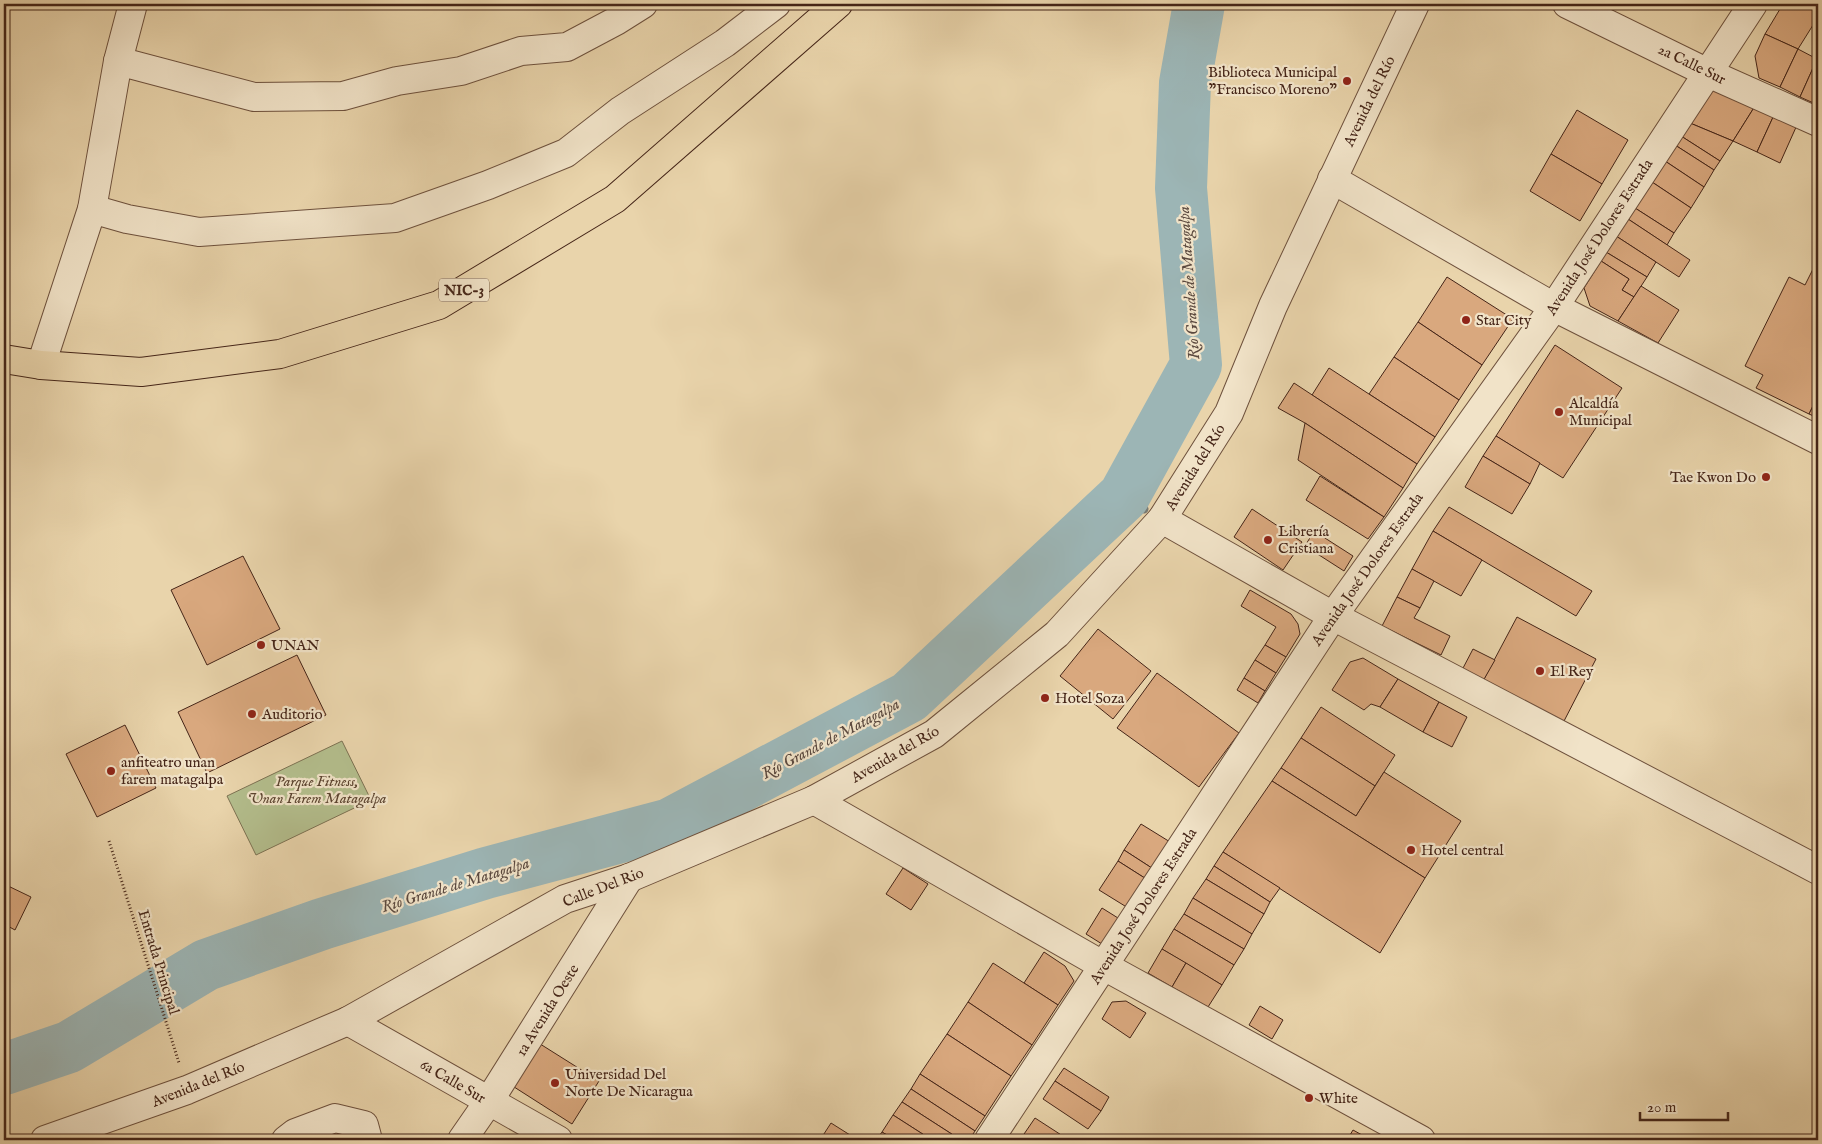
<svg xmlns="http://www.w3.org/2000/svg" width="1822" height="1144" font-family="'IM FELL English',serif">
<rect width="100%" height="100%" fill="#e9d4ab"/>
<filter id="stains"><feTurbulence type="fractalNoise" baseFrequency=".004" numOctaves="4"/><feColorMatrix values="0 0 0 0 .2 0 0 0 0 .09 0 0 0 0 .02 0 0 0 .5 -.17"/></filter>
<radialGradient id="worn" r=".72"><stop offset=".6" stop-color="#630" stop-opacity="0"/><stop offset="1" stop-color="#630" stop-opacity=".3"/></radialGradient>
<polygon fill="#b3bd8c" stroke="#7c7152" points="342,741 371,800 256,855 227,796"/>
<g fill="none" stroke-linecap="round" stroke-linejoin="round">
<polyline stroke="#797b76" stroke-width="9" points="1124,496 1144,509"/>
<polyline stroke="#9cb5b5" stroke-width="52" points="4,1069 69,1047 206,965 322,924 486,873 670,824 909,697 1124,496 1196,365 1181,188 1185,83 1199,4"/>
</g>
<g fill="#d9a87e" stroke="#452518">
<polygon points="1783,4 1814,4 1818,7 1818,17 1798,49 1765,34"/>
<polygon points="1765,34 1798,49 1780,87 1759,78 1755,56"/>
<polygon points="1798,49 1817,59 1800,97 1780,87"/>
<polygon points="1817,59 1818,59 1818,105 1800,97"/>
<polygon points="1713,87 1755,106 1733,141 1690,123"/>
<polygon points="1755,106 1774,115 1757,152 1733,141"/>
<polygon points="1577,110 1628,140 1602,184 1551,154"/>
<polygon points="1774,115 1797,125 1780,163 1757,152"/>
<polygon points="1690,123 1733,141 1720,161 1681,136"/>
<polygon points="1681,136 1720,161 1714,170 1675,145"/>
<polygon points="1675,145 1714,170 1704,187 1665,161"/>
<polygon points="1551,154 1602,184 1580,221 1530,191"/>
<polygon points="1665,161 1704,187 1691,208 1652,182"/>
<polygon points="1652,182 1691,208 1674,233 1635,208"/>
<polygon points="1635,208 1674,233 1667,245 1628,219"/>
<polygon points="1628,219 1690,260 1679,277 1616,236"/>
<polygon points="1616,236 1656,262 1647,277 1606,252"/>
<polygon points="1606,252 1647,277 1634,297 1622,290 1629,279 1601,261"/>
<polygon points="1601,261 1629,279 1622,290 1634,297 1618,321 1590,306 1584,288"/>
<polygon points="1817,261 1818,262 1818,396 1809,414 1756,388 1763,375 1745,366 1789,277 1805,285"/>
<polygon points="1447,277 1513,319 1482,365 1418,322"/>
<polygon points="1641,286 1679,310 1658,343 1618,321"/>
<polygon points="1418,322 1482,365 1459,400 1394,357"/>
<polygon points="1555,345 1622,388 1563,478 1496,436"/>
<polygon points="1394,357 1459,400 1435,437 1369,394"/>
<polygon points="1329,368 1435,437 1417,464 1312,395"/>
<polygon points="1294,383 1417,464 1403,488 1305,423 1278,408"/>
<polygon points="1818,396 1818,418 1809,414"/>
<polygon points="1305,423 1403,488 1384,517 1298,460"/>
<polygon points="1496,436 1540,463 1530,484 1483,456"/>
<polygon points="1483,456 1530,484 1512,514 1465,487"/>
<polygon points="1320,476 1384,517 1368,539 1306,500"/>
<polygon points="1449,507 1592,591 1576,616 1433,531"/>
<polygon points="1252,509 1302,542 1283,570 1234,537"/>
<polygon points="1314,531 1353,556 1344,571 1305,546"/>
<polygon points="1433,531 1482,560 1461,596 1412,569"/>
<polygon points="243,556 280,629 207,665 171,590"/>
<polygon points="1412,569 1434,581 1420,608 1397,597"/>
<polygon points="1250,590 1291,614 1298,624 1300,634 1286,657 1265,645 1276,627 1241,606"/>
<polygon points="1397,597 1420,608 1414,618 1450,636 1441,655 1382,626"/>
<polygon points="1517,617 1596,659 1563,723 1483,681"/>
<polygon points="1098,629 1151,671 1113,719 1060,676"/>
<polygon points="1265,645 1286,657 1276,673 1255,660"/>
<polygon points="1473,649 1495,660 1483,681 1462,670"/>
<polygon points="297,655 326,715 207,773 178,712"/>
<polygon points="1363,658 1398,679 1380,707 1371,704 1364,710 1332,690 1350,662"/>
<polygon points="1255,660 1276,673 1265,691 1244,678"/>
<polygon points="1157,673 1239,733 1199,787 1117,728"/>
<polygon points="1244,678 1265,691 1258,703 1237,690"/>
<polygon points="1398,679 1439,702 1423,732 1380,707"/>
<polygon points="1439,702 1467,717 1452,747 1423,732"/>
<polygon points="1321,707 1395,755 1375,786 1301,738"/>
<polygon points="125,725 156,788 97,817 66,754"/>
<polygon points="1301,738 1375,786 1356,816 1281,768"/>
<polygon points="1281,768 1356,816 1384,772 1461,821 1425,878 1272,781"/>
<polygon points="1272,781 1425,878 1380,953 1223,852"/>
<polygon points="1141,824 1175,845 1158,872 1124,850"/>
<polygon points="1124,850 1158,872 1151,882 1118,861"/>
<polygon points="1223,852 1280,888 1270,902 1214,866"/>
<polygon points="1118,861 1151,882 1133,911 1099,890"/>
<polygon points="1214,866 1270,902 1264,914 1206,879"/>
<polygon points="903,868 928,884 911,910 886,894"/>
<polygon points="1206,879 1264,914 1252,934 1193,898"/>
<polygon points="4,884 31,897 15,930 4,924"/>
<polygon points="1193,898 1252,934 1244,949 1184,914"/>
<polygon points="1102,908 1126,923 1110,949 1086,934"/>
<polygon points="1184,914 1244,949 1234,965 1174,929"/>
<polygon points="1174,929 1234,965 1222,985 1162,949"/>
<polygon points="1162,949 1186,963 1172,987 1148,973"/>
<polygon points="1044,952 1065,966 1074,981 1058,1005 1024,983"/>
<polygon points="993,963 1058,1005 1032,1045 968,1002"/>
<polygon points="1186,963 1222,985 1208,1007 1172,987"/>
<polygon points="1126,1001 1146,1013 1130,1038 1102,1019 1112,1002"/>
<polygon points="968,1002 1032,1045 1011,1076 947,1034"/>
<polygon points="1260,1006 1283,1020 1272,1039 1249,1025"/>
<polygon points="947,1034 1011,1076 985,1116 920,1074"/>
<polygon points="537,1042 599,1081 572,1124 511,1085"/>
<polygon points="1064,1068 1109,1097 1101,1111 1055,1081"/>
<polygon points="920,1074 985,1116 975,1131 911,1089"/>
<polygon points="1055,1081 1101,1111 1088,1129 1043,1099"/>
<polygon points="911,1089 975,1131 969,1140 961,1140 902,1102"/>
<polygon points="902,1102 961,1140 932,1140 893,1115"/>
<polygon points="893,1115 932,1140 895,1140 882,1132"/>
<polygon points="1035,1118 1069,1140 1027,1140 1022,1137"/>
<polygon points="831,1123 858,1140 820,1140"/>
<polygon points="1353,1130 1371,1140 1347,1140"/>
<polygon points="882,1132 895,1140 876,1140"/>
</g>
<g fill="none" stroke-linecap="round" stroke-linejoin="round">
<defs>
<g id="minor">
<polyline points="1567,4 1708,73 1818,122"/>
<polyline points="118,61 254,97 343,96 397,81 461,71 521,51 567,47 616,21 643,4"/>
<polyline points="1332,179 1554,307 1818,440"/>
<polyline points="92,209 127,219 199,232 395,218 488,185 566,153 620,111 725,43 776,4"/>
<polyline points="41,365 92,209 118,61 133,4"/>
<polyline points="1162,519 1333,616 1818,870"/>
<polyline points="814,800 1104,966 1421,1140"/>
<polyline points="348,1021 558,1140"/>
<polyline points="45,1140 187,1090 348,1021 565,899 629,878 814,800 934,734 1057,634 1162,519 1229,413 1273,306 1415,4"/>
<polyline points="286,1140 295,1133 335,1118 364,1125 368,1140"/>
<polyline points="462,1140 489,1101 629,878"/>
<polyline points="989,1140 1333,616 1554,307 1753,4"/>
</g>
<polyline id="major" points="4,359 41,365 141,372 280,354 439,305 615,199 838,4"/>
</defs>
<use href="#minor" stroke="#6e513d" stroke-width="30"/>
<use href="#major" stroke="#452518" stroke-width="30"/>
<polyline stroke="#452518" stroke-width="3" stroke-dasharray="1 2.5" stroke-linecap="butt" points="109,841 179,1063"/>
<use href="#minor" stroke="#f1e3c8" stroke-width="28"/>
<use href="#major" stroke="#e9d4ab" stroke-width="28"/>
</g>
<g fill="#8f2418" stroke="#f1e3c8" stroke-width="2">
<circle cx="1347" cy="81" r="5"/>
<circle cx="1466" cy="320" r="5"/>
<circle cx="1559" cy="412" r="5"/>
<circle cx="1766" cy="477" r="5"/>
<circle cx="1268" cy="540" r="5"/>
<circle cx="261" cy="645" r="5"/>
<circle cx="1540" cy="671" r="5"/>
<circle cx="1045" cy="698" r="5"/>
<circle cx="252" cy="714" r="5"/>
<circle cx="111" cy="771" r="5"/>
<circle cx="1411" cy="850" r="5"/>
<circle cx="555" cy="1083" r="5"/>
<circle cx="1309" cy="1098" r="5"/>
</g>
<g text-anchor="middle" stroke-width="4.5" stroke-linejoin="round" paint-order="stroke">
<rect fill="#f1e3c8" stroke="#795e4d" stroke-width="1" x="439" y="278.5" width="50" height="23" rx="4"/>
<g font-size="14" font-weight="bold" fill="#452518">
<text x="464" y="295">NIC-3</text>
</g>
<g font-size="15" fill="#452518" stroke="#f1e3c8">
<text transform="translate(1692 64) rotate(26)" y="5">2a Calle Sur</text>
<text transform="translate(1369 101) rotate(-64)" y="5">Avenida del Río</text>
<text transform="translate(1599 237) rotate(-57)" y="5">Avenida José Dolores Estrada</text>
<text transform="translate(1195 467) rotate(-58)" y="5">Avenida del Río</text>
<text transform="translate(1367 569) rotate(-55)" y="5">Avenida José Dolores Estrada</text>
<text transform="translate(895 754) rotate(-30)" y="5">Avenida del Río</text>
<text transform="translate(603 887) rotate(-21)" y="5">Calle Del Rio</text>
<text transform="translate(1143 906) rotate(-57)" y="5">Avenida José Dolores Estrada</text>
<text transform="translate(159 962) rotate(73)" y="5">Entrada Principal</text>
<text transform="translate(547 1010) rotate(-58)" y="5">1a Avenida Oeste</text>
<text transform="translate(453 1081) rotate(30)" y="5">6a Calle Sur</text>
<text transform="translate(198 1084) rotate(-22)" y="5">Avenida del Río</text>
</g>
<g font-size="15" fill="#452518" stroke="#f1e3c8" text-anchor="start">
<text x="1337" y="77" text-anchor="end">Biblioteca Municipal<tspan x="1337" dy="17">"Francisco Moreno"</tspan></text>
<text x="1476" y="325">Star City</text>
<text x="1569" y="408">Alcaldía<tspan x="1569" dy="17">Municipal</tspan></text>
<text x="1756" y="482" text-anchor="end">Tae Kwon Do</text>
<text x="1278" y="536">Librería<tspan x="1278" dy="17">Cristiana</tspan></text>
<text x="271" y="650">UNAN</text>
<text x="1550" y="676">El Rey</text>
<text x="1055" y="703">Hotel Soza</text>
<text x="262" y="719">Auditorio</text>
<text x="121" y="767">anfiteatro unan<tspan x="121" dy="17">farem matagalpa</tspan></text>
<text x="1421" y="855">Hotel central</text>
<text x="565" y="1079">Universidad Del<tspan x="565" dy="17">Norte De Nicaragua</tspan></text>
<text x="1319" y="1103">White</text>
</g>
<g font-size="15" font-style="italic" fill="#5b432f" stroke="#f1e3c8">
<text x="317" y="786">Parque Fitness,<tspan x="317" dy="17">Unan Farem Matagalpa</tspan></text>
</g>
<g font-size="16" font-style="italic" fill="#5b493f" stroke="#f1e3c8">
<text transform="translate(1188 283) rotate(-94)" y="6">Río Grande de Matagalpa</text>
<text transform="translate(830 738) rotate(-28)" y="6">Río Grande de Matagalpa</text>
<text transform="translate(455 884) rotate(-17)" y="6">Río Grande de Matagalpa</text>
</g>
</g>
<rect width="1822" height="1144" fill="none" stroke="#e9d4ab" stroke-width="20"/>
<rect x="5" y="5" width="1812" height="1134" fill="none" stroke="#452518" stroke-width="2.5"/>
<rect x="10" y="10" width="1802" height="1124" fill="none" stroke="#452518"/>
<path d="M1640 1112v8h88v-8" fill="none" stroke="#452518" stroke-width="2.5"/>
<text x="1647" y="1112" font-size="15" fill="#452518" stroke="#f1e3c8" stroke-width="4" paint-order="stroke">20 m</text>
<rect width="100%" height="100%" filter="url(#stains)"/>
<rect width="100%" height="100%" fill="url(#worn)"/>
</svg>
